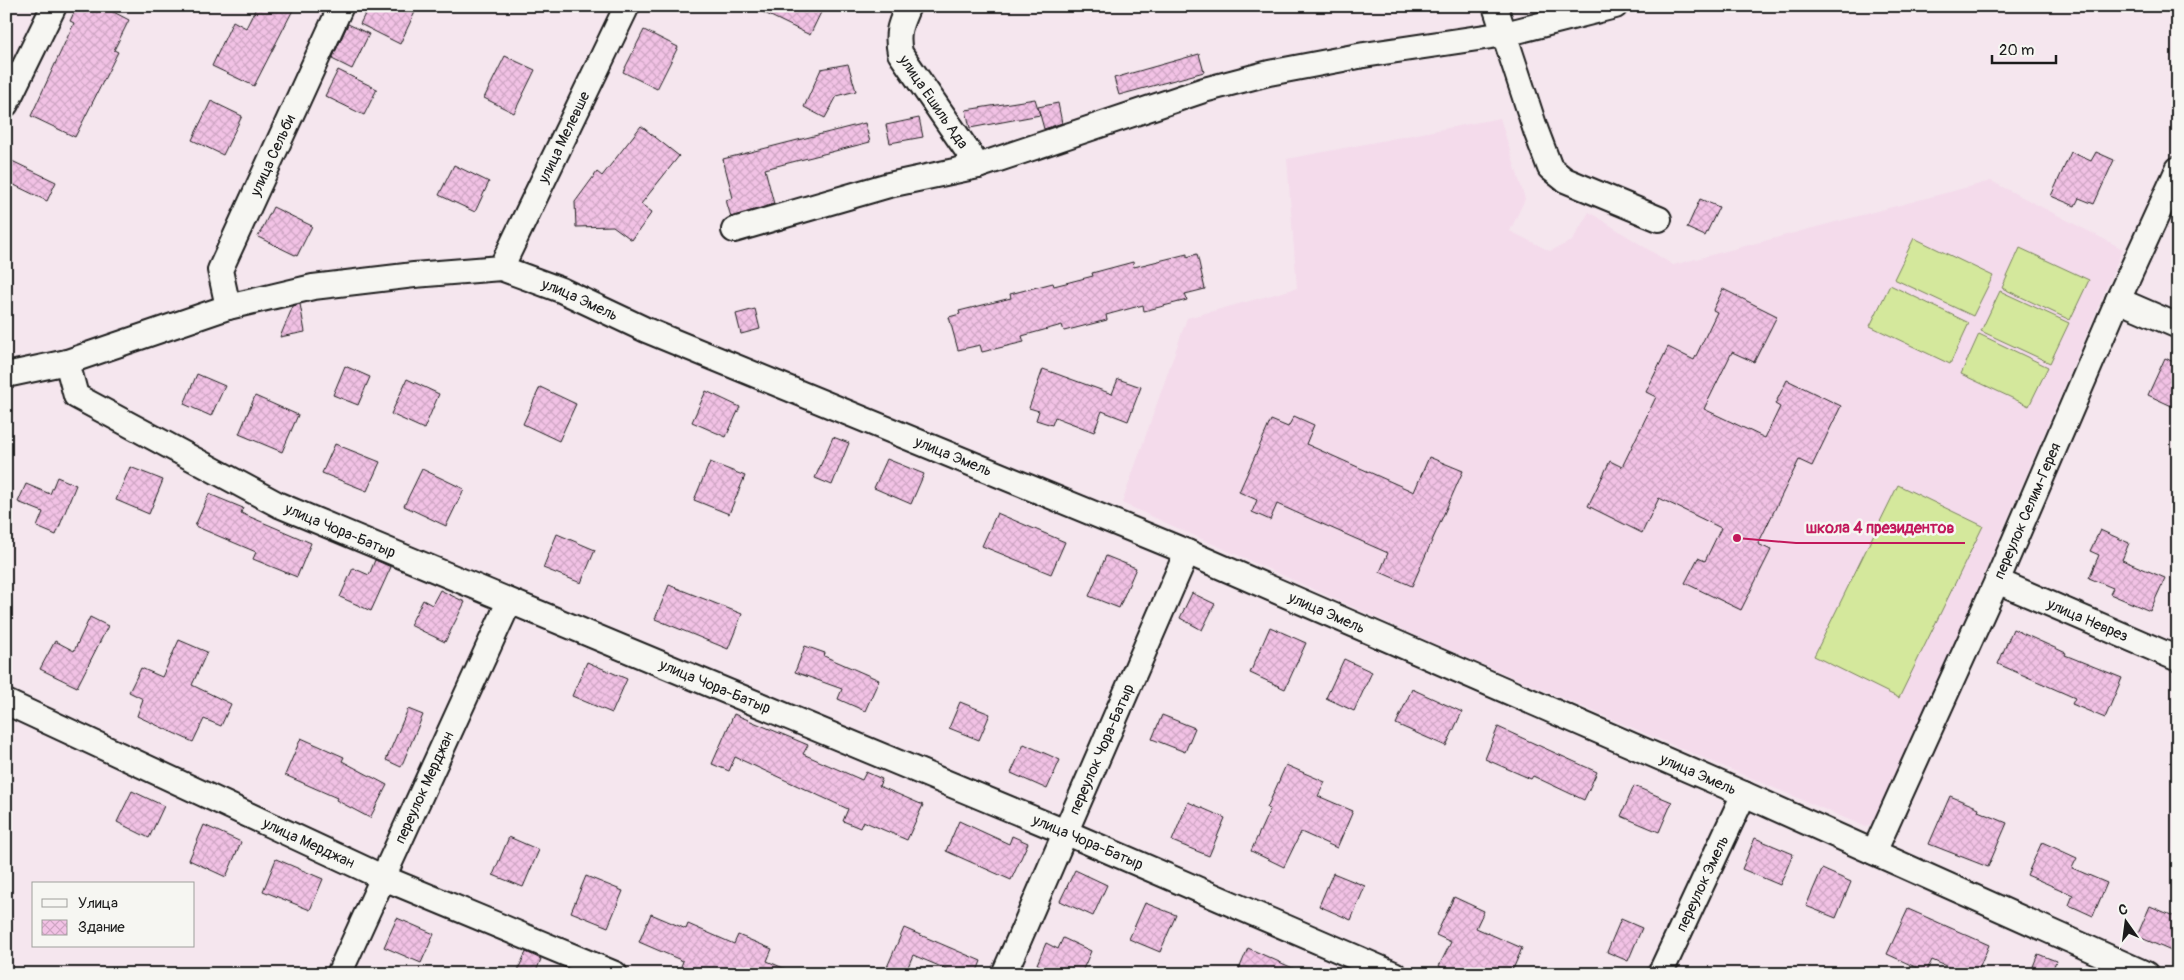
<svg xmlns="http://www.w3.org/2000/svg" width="2184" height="980" font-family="Pangolin,sans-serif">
<defs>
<pattern id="building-cross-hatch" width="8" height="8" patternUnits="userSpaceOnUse" patternTransform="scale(1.25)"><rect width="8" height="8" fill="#f2c2e5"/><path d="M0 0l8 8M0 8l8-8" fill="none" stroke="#cfa6c4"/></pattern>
</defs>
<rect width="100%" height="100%" fill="#f5e6ee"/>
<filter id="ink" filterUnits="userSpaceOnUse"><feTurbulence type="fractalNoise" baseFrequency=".02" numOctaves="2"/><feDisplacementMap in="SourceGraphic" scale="10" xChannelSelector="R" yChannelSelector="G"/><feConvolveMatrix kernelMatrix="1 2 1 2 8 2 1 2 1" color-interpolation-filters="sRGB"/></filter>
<g filter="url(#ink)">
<polygon fill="#f4dbeb" points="1500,118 1525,199 1510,231 1550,251 1572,241 1589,212 1673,265 1991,181 2123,249 1878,821 1866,827 1430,642 1122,503 1187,318 1297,288 1287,159"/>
<g fill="#d4e89c" stroke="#78825c">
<polygon points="1914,238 1993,276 1973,316 1894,279"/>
<polygon points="2020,248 2089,280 2070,320 2002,288"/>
<polygon points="1890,285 1969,323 1950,364 1870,326"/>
<polygon points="2000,291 2069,323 2050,363 1981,331"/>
<polygon points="1979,334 2048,367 2029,406 1961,374"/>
<polygon points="1898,485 1983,526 1899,698 1814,656"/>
</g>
<g fill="url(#building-cross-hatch)" stroke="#1c1c1c">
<polygon points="77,6 102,6 129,20 114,50 118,52 75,137 31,116 74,23 70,21"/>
<polygon points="257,6 295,6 254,86 212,66 233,21 246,28"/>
<polygon points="369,6 403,6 415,12 400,44 360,24"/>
<polygon points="750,6 824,6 810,35"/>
<polygon points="348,24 369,34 352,69 332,59"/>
<polygon points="644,30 678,47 657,89 623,72"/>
<polygon points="1199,54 1204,72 1119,95 1114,78"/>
<polygon points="505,56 535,70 514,113 484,98"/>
<polygon points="848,64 856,91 837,96 825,118 804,107 821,69"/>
<polygon points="338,70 377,89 364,115 325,96"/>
<polygon points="1035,99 1040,115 970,128 966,110"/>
<polygon points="211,101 242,116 223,155 192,140"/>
<polygon points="1058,103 1062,123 1044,129 1038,107"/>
<polygon points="919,118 923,137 890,143 886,125"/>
<polygon points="865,123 870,142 765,169 774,204 731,217 726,200 733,198 723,159"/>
<polygon points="641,126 679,156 641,204 652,212 632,240 613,226 576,227 575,202 597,172 602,176"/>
<polygon points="2071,152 2091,161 2096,152 2114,160 2094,204 2079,198 2075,206 2051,196"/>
<polygon points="12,161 56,182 47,201 6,181 6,173"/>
<polygon points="454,165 489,182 475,212 439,195"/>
<polygon points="1700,199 1719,207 1705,236 1687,228"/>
<polygon points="273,207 312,226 297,256 258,237"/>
<polygon points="1187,254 1187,257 1197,254 1205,289 1185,294 1187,300 1144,311 1143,305 1106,315 1107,320 1064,331 1062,325 1022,336 1024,342 982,352 980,345 958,350 949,317 960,314 959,311 1011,298 1010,294 1053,283 1054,286 1093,276 1092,273 1133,262 1134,267"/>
<polygon points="1723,289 1777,316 1754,362 1732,352 1704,409 1765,438 1780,407 1775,404 1787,380 1841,406 1812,466 1799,460 1758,544 1771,550 1741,610 1685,583 1698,558 1705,561 1721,528 1659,498 1642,533 1588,506 1610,461 1622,467 1656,397 1646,392 1668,347 1694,360 1717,312 1713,310"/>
<polygon points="300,304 305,332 280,337 293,306"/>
<polygon points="755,309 760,329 741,334 736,314"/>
<polygon points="2165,358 2178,364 2178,409 2148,395"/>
<polygon points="345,366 370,377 358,405 333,395"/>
<polygon points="1043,369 1112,394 1118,379 1141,387 1128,421 1102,411 1094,432 1055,417 1052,425 1036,420 1039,411 1029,408"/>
<polygon points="197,374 225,386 211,416 184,404"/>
<polygon points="407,379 439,394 424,429 391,414"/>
<polygon points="540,387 576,404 559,441 523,424"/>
<polygon points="706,391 740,407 726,437 692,422"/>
<polygon points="255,396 298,415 282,452 239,434"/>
<polygon points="1294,416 1314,425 1306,444 1414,492 1429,457 1463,471 1412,586 1380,572 1388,553 1277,504 1270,520 1252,512 1257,500 1239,492 1271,420 1288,427"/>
<polygon points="833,437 849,443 832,485 815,478"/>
<polygon points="335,444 380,462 367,491 322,473"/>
<polygon points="887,459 924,474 911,504 874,488"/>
<polygon points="710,462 745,476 729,514 694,500"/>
<polygon points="130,467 163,480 149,514 116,500"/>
<polygon points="422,469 464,489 446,526 404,506"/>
<polygon points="57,477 76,485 56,535 37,527 43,512 18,502 26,484 50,494"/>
<polygon points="209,494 243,508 241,513 311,543 297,577 253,559 256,552 195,526"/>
<polygon points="997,513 1065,542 1051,574 982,546"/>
<polygon points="2100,530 2129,543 2122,560 2165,578 2150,611 2110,594 2113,588 2089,578 2099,555 2090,551"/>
<polygon points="557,534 595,550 581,583 543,568"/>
<polygon points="1106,556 1136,568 1119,608 1089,596"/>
<polygon points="375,560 391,567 371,611 340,597 353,568 369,575"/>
<polygon points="669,585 742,614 728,649 655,619"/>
<polygon points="440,590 465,602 445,642 410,625 423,600 432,605"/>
<polygon points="1192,593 1215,604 1202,630 1180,618"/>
<polygon points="90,617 108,626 77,687 40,669 55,641 74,651"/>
<polygon points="1270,627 1306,643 1285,689 1250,673"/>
<polygon points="2013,629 2066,653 2065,655 2122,678 2105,718 2072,704 2075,698 1998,664"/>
<polygon points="179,640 207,652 192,685 231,704 221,726 204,719 193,742 137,716 143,699 129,692 141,668 162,677"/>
<polygon points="805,646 825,653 824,656 879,680 865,711 838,699 842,689 795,672"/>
<polygon points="1344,659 1372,672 1354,711 1326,698"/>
<polygon points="587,662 627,679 612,713 572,696"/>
<polygon points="1412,689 1462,712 1446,746 1396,724"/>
<polygon points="960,702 990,714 979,740 949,728"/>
<polygon points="408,709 423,715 401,767 386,760"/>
<polygon points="734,714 808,745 803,754 862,780 866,772 882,779 879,786 923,805 907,840 863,821 860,828 843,821 848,809 735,757 729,771 712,764"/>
<polygon points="1162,715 1195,728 1185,752 1152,739"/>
<polygon points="1498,727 1597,772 1584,800 1533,776 1531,779 1485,759"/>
<polygon points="301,738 344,757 342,761 387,785 370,818 336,800 337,798 285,775"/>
<polygon points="1024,744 1060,760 1047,789 1011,773"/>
<polygon points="1286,765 1325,782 1318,796 1353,811 1337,848 1301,832 1284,867 1251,851 1270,809 1267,808"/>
<polygon points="1634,786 1672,802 1659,832 1621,816"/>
<polygon points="132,791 164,806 149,838 117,822"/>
<polygon points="1950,796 1979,808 1978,811 2007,823 1988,867 1929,844"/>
<polygon points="1188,802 1225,818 1209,856 1172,841"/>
<polygon points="959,821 1009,844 1012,836 1028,843 1011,880 946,851"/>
<polygon points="204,825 241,842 226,877 189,860"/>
<polygon points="509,837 539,850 523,887 493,875"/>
<polygon points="1755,838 1793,854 1780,885 1742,869"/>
<polygon points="2042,842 2077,858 2072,868 2107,883 2093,916 2069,905 2073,895 2027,875"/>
<polygon points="276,859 323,879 310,910 263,891"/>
<polygon points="1822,869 1851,882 1836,918 1806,906"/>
<polygon points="1075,870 1107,885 1093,916 1060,901"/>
<polygon points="1333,873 1365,886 1351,920 1319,906"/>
<polygon points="586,876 623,891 608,927 571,912"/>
<polygon points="1454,897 1484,911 1476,928 1522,948 1511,974 1474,974 1458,967 1454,974 1439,966 1451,942 1436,935"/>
<polygon points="1145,903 1176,915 1160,952 1129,939"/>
<polygon points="2150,906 2178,918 2178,954 2137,936"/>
<polygon points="1908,909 1989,945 1977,974 1964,974 1932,960 1926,972 1887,954"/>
<polygon points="651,914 686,929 688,924 734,944 738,935 772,949 767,961 797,974 724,974 709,968 707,974 692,974 680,969 683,961 639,942"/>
<polygon points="397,918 434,934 421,963 384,947"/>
<polygon points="1621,919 1642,928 1628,961 1607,952"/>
<polygon points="904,928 981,961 976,974 958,974 913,955 905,974 884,974"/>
<polygon points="1063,938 1091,951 1081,974 1059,974 1037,964 1046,943 1058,949"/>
<polygon points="1248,948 1306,974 1237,974"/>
<polygon points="526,952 541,959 535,974 516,974"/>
<polygon points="2038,954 2056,961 2051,974 2030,974"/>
</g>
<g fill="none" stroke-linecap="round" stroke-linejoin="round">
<defs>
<g id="minor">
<path id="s1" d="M908,6C900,25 896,32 900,53L978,166"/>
<polyline points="1495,6 1536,131 1550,168 1565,180 1659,219"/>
<polyline points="6,104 54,6"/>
<polyline points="734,230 889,185 978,166 1204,90 1269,73 1364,55 1505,34 1615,6"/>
<path id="s2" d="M501,268L627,6"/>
<polyline points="2118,300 2178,326"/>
<path id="s3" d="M228,307L220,270L341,6"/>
<path id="s4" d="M67,362L76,396L279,505L1065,832L1394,974"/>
<path id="s5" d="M6,375L67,362L228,307L313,287L414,275L501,268L561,290L646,330L1187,552L1744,794L2146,974"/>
<path id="s6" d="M1997,581L2178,659"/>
<path id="s7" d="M6,702L384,878L615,974"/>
<path id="s8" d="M1874,852L1997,581L2118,300L2178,169"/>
<path id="s9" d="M339,974L509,602"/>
<path id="s10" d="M1004,974L1187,552"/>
<path id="s11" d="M1660,974L1744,794"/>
</g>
</defs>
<use href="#minor" stroke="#1c1c1c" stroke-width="28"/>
<use href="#minor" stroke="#f6f6f2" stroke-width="24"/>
</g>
</g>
<g text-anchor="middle" stroke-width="5" stroke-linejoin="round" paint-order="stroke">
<g font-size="15" fill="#1c1c1c" stroke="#f6f6f2">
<text dy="5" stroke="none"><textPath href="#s1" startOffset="108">улица Ешиль Ада</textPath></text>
<text dy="5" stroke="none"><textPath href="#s2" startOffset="145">улица Мелевше</textPath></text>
<text dy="5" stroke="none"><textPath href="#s3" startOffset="164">улица Сельби</textPath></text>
<text dy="5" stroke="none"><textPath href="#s5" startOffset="594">улица Эмель</textPath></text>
<text dy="5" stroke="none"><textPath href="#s5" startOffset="999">улица Эмель</textPath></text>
<text dy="5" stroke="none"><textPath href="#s8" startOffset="374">переулок Селим-Герея</textPath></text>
<text dy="5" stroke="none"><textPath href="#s4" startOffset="332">улица Чора-Батыр</textPath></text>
<text dy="5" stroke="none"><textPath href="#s5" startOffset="1404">улица Эмель</textPath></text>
<text dy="5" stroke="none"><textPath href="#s6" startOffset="99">улица Неврез</textPath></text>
<text dy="5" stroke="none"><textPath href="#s4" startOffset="738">улица Чора-Батыр</textPath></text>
<text dy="5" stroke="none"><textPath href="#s10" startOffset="245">переулок Чора-Батыр</textPath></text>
<text dy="5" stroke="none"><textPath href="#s5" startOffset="1809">улица Эмель</textPath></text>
<text dy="5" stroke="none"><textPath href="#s9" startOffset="205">переулок Мерджан</textPath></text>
<text dy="5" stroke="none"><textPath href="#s4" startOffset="1142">улица Чора-Батыр</textPath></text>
<text dy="5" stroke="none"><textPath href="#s7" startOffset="334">улица Мерджан</textPath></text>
<text dy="5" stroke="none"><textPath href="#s11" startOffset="100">переулок Эмель</textPath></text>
</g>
</g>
<path fill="none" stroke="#c2185b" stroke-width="2" d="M1737 538L1796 543H1965"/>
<circle fill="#c2185b" stroke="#f6f6f2" stroke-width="2" cx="1737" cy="538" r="5"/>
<g font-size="16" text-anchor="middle" font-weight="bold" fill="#c2185b" stroke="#f6f6f2" stroke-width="5" stroke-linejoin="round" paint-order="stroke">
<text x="1880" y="533">школа 4 президентов</text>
</g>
<rect width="2184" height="980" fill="none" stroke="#f6f6f2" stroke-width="25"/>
<rect x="12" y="12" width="2159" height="955" fill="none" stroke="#1c1c1c" stroke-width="2" filter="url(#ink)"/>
<rect x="32" y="882" width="162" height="65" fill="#f6f6f2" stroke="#9f9f9c"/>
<rect x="42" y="899" width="25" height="8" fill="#f6f6f2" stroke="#9f9f9c"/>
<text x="78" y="908" font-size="15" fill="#1c1c1c">Улица</text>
<rect x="42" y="920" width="25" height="15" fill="url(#building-cross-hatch)" stroke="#9f9f9c"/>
<text x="78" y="932" font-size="15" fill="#1c1c1c">Здание</text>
<g transform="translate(2126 922) rotate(346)" stroke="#f6f6f2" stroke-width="4" paint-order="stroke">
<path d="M0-4L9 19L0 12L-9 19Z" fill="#1c1c1c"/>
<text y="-8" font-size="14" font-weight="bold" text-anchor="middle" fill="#1c1c1c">С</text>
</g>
<path d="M1992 55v8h64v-8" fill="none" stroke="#1c1c1c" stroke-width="2.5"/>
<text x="1999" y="55" font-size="15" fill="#1c1c1c" stroke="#f6f6f2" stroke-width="4" paint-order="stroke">20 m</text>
</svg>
